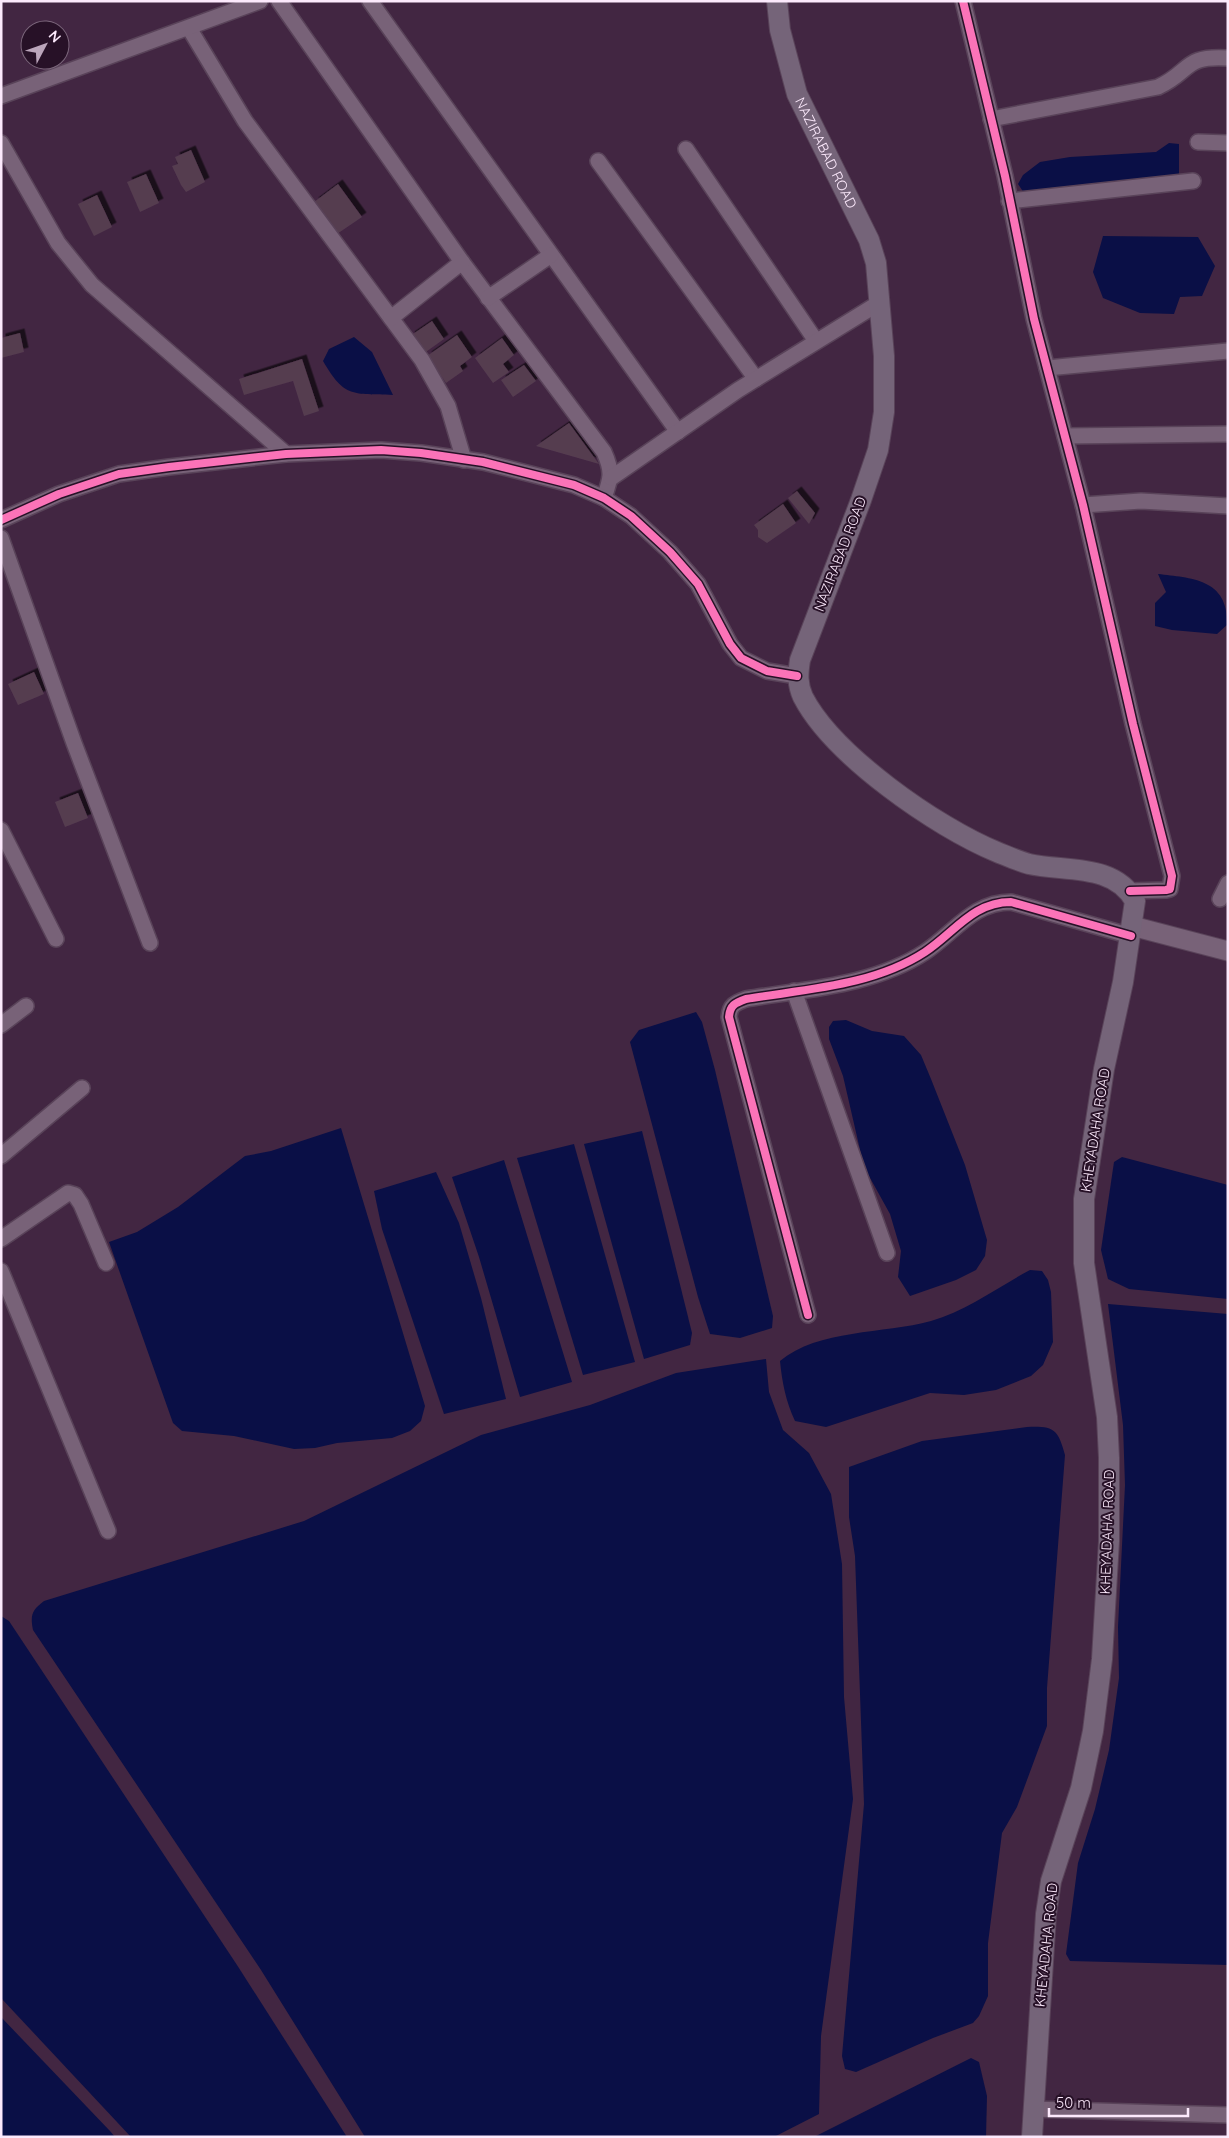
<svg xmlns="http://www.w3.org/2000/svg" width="1229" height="2138" font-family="Quicksand,sans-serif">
<defs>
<filter id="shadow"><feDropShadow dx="4.5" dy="-4.5" stdDeviation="0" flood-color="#0009"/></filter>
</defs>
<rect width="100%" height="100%" fill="#422642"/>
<g fill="#0a0f46">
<polygon points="1169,143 1179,144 1179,180 1026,196 1018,184 1023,175 1040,162 1070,157 1156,152"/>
<polygon points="1103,236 1198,237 1215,266 1202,296 1180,297 1174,314 1140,313 1103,298 1093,272"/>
<path d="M354,337L372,352L393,395C353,393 345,399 323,361L329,349Z"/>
<path d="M1158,574C1190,578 1229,578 1227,625L1217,634L1172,630L1155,626V603L1166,592Z"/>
<polygon points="696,1012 702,1022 715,1070 773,1316 772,1328 740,1338 710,1334 698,1297 630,1042 639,1030"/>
<polygon points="846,1020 872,1031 904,1036 921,1055 931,1079 965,1165 987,1240 985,1256 976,1270 956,1280 910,1296 898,1277 901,1251 890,1214 864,1167 843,1076 829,1039 829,1027 833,1021"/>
<polygon points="341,1128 425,1406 421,1421 410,1431 392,1438 337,1443 315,1448 294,1449 234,1436 182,1431 173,1423 109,1242 137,1232 178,1207 245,1156 271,1151"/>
<polygon points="642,1131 692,1333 690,1345 644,1359 584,1144"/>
<polygon points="574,1144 635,1362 583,1375 517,1158"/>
<polygon points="1122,1157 1228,1185 1228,1299 1129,1289 1108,1279 1101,1250 1114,1162"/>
<polygon points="504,1160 572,1382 520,1397 479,1257 452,1177"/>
<polygon points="436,1172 459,1223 481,1298 506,1399 444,1414 382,1229 374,1191"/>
<path d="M1030,1270L1042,1271L1048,1280L1051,1292L1053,1342L1043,1365L1031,1376L996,1390L964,1395L930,1393L826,1427L795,1421C786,1402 782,1382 780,1361C818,1329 884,1334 931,1321C966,1311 998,1287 1030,1270Z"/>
<polygon points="1108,1304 1228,1314 1228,1965 1070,1961 1066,1954 1078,1863 1095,1809 1109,1750 1119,1678 1118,1627 1125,1485 1123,1425"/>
<path d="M766,1359L769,1392L783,1430L809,1453L831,1494L842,1564L844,1697L853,1799L821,2036L819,2114L774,2137H365L261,1970L33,1630C30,1615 32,1610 44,1601L304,1521L481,1435L590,1405L676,1373Z"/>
<path d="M1027,1427C1054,1426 1058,1429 1065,1455L1047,1688V1726L1017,1807L1002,1833L988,1943V1996L979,2016L973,2023L933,2038L856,2072L845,2069L842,2056L864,1804L855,1556L849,1517V1467L922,1441Z"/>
<polygon points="1,1616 9,1621 237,1965 347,2137 131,2137 1,1998"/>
<polygon points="1,2017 110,2131 115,2137 1,2137"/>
<polygon points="971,2058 979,2062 987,2096 986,2137 814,2137"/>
</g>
<g fill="#553c50" filter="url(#shadow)">
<polygon points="191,150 205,182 186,192 181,185 172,166 178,164 175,157"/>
<polygon points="146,174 159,203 140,212 127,182"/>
<polygon points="338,184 362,217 337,234 314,202"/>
<polygon points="97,195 112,227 94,236 78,204"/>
<polygon points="432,321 444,339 423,354 410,336"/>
<polygon points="20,333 24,352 1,358 1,338"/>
<polygon points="457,335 472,357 460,366 463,371 446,383 427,356"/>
<polygon points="502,338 514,355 503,364 509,372 493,383 475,358"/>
<polygon points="302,359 319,411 304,416 293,381 244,395 239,379"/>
<polygon points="524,365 536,381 513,397 501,380"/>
<polygon points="569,423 599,464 536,446"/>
<polygon points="797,491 815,513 809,524 788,498"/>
<polygon points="783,504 796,523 767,543 758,537 758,530 754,525"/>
<polygon points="34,672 44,694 18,705 8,684"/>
<polygon points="78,793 88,818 65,827 55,802"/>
</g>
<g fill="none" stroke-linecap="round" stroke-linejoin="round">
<defs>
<g id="minor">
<path d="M279,1L462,262L604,452C613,472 611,478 604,498"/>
<polyline points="370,1 678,432"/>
<polyline points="963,1 1005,176 1034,319 1083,505 1133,724 1172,876 1170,889 1166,890 1130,891"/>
<polyline points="189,28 245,121 422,360 448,406 464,460"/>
<polyline points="1,96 260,1"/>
<path d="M991,119L1158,87C1191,72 1183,55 1228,58"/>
<polyline points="1198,142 1228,143"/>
<polyline points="1,143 58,243 92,285 286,454"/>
<polyline points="686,149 816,341"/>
<polyline points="598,161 756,379"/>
<polyline points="1009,201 1193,181"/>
<polyline points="488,298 551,255"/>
<polyline points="391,318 462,262"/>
<polyline points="1047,368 1228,351"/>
<polyline points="1065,436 1228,434"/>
<polyline points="611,478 738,390 879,303"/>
<polyline points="1083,505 1141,501 1228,506"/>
<polyline points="1,520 59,494 119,474 169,467 286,454 381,450 421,453 483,462 574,485 604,498 631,516 670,552 698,584 730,644 741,658 767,671 797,676"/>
<polyline points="1,538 74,743 150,943"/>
<polyline points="1,830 56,939"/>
<polyline points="1220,899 1228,883"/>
<polyline points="794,991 887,1253"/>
<polyline points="1,1025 26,1006"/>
<polyline points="1,1156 82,1088"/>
<polyline points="1,1239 68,1193 75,1195 81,1204 106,1263"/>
<polyline points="1,1271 108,1531"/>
<path d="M808,1315L729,1017C730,1005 735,1003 746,999C806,989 873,986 925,952C955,932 973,902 1011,902L1131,936"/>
<polyline points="1033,2109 1228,2115"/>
</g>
<polyline id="tertiary" points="1132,926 1228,951"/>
<g id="secondary">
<path id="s1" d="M777,1L780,30L797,94L869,240L876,263L884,356V412L878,450L861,500L800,660C798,673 797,684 803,697C833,755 936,827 997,852C1007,856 1018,861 1029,864C1065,872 1114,863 1135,901L1123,982L1104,1069L1084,1199V1263L1107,1417L1109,1458V1541L1102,1659L1093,1731L1081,1788L1051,1881L1046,1914L1032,2137"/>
</g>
</defs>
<use href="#minor" stroke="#594359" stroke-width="18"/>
<use href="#tertiary" stroke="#594359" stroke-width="21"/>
<use href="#secondary" stroke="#594359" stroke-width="22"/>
<use href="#minor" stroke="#786278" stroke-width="15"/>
<use href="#tertiary" stroke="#786278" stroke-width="19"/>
<use href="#secondary" stroke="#756479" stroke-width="20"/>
<defs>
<g id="cycleway">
<polyline points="963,1 1005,176 1034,319 1083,505 1133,724 1172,876 1170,889 1166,890 1130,891"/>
<polyline points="1,520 59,494 119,474 169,467 286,454 381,450 421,453 483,462 574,485 604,498 631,516 670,552 698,584 730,644 741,658 767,671 797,676"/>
<path d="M808,1315L729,1017C730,1005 735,1003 746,999C806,989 873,986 925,952C955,932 973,902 1011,902L1131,936"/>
</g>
</defs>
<use href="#cycleway" stroke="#271127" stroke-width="11"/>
<use href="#cycleway" stroke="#fb73b8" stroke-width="8"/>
</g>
<g text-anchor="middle" stroke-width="4" stroke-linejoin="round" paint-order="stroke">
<g font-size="14" fill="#fce9fc" stroke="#271127">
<text dy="5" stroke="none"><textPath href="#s1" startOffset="161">NAZIRABAD ROAD</textPath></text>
<text transform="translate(840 554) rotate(-69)" y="5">NAZIRABAD ROAD</text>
<text transform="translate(1095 1130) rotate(-81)" y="5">KHEYADAHA ROAD</text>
<text transform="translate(1107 1532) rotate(-88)" y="5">KHEYADAHA ROAD</text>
<text transform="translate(1046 1945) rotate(-84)" y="5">KHEYADAHA ROAD</text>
</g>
</g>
<rect width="1229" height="2138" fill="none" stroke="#fce9fc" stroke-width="5"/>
<g transform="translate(45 45) rotate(49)"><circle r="24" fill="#271127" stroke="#7c677c"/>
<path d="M0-4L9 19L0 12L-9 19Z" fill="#bba5bb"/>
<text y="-8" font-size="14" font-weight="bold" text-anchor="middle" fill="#fce9fc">N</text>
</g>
<path d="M1049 2108v8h139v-8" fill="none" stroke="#fce9fc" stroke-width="2.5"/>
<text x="1056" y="2108" font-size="15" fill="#fce9fc" stroke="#271127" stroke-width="4" paint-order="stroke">50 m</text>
</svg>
